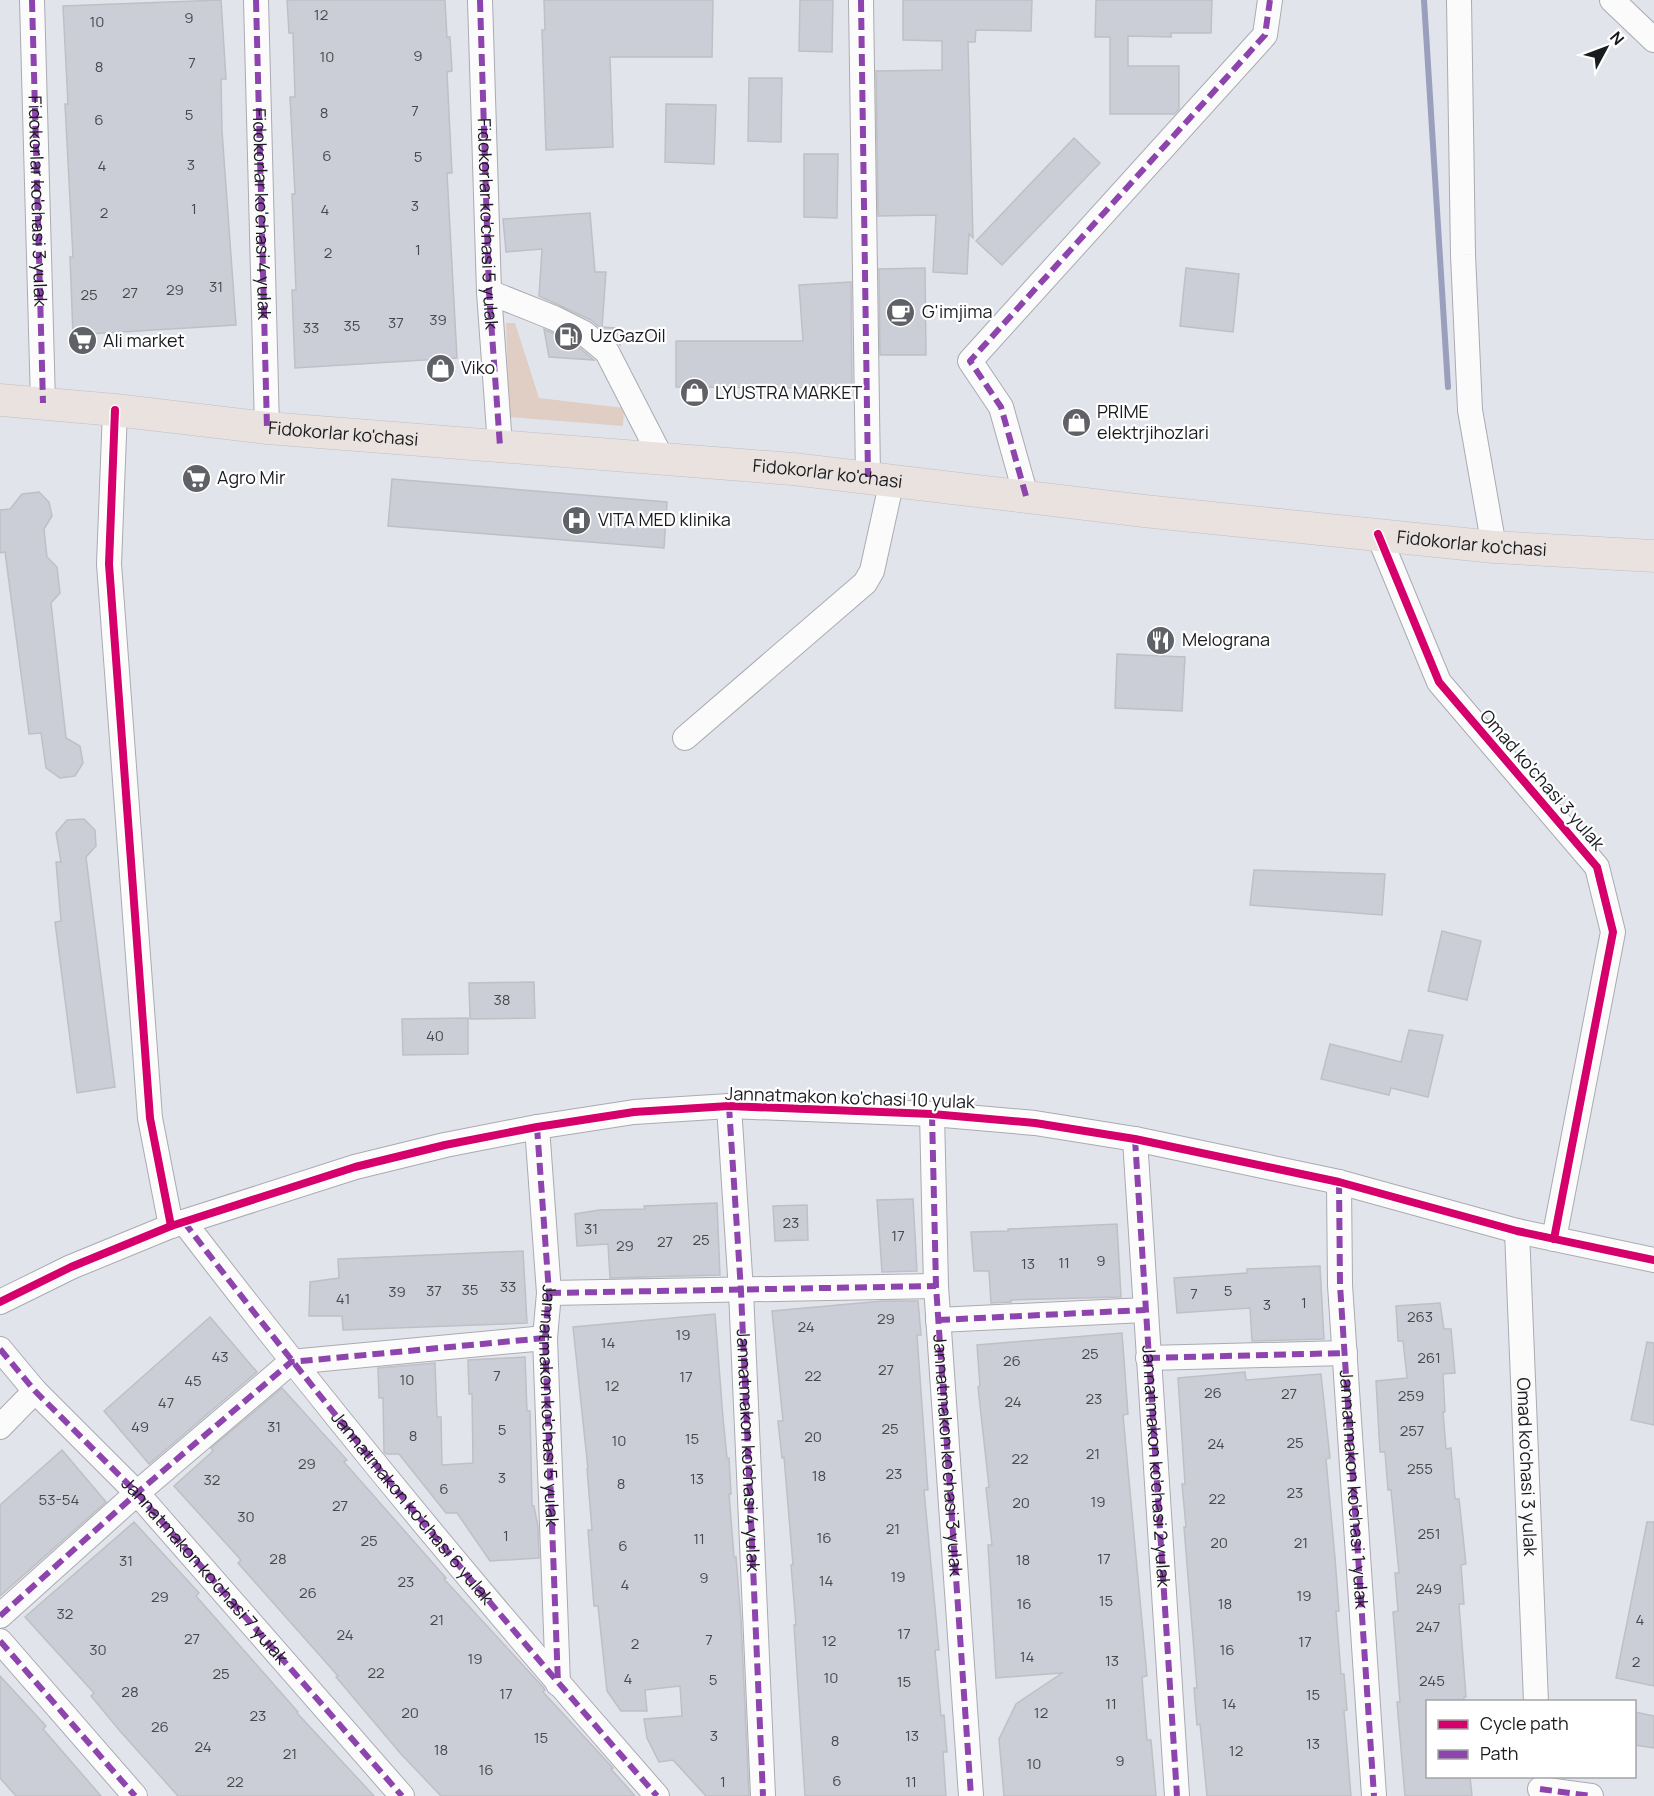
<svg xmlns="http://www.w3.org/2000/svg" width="1654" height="1796" font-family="Manrope,sans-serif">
<rect width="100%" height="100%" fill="#e2e4ec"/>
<polygon fill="#e0cdc4" points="506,323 515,323 539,398 624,408 623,426 509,417"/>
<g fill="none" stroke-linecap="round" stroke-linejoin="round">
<polyline stroke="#9b9fbe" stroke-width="6" points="1424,0 1448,387"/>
</g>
<g fill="#cbcdd7" stroke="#bfc0c6" stroke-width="1.5">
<polygon points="221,0 226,79 221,79 222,131 236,325 73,335 70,257 73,257 65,104 68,104 63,6"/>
<polygon points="287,0 445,0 447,37 450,37 452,71 447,72 452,173 447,173 457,358 295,368 292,290 296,290 292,194 295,194 290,97 295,97 293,33 289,33"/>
<polygon points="544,0 713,0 712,57 610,57 613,147 546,150 542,30 545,30"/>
<polygon points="800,0 833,0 832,52 799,51"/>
<polygon points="903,0 1032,0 1031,31 976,30 975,42 968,42 973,238 969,234 967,274 933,272 936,215 878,216 876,71 942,70 942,41 903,40"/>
<polygon points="1096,0 1212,0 1211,33 1171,33 1171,37 1128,36 1128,66 1179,66 1179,109 1174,114 1110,114 1110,37 1095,37"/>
<polygon points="749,78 782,78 781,142 748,141"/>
<polygon points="666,104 716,105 714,164 665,162"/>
<polygon points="1074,138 1100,163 1002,265 976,241"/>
<polygon points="804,154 838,154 837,218 804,217"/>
<polygon points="590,213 595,272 606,272 602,327 616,328 620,345 591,320 539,296 542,249 506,252 503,219"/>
<polygon points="925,268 926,355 880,355 879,269"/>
<polygon points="1186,268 1239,274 1233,332 1180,326"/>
<polygon points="851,282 852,385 794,388 676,387 676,341 803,341 799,285"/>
<polygon points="544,329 576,345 594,360 549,357"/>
<polygon points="392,479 667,502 664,548 388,526"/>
<polygon points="39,492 49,502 52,516 44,529 47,557 57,567 60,593 51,603 66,738 80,746 83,763 75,776 60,778 46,768 41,733 29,734 5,552 0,553 0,510 10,509 22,494"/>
<polygon points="1117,654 1185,657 1182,711 1115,708"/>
<polygon points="84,819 95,830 96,846 86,857 115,1087 77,1093 55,922 61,921 56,862 61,862 56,833 67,820"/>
<polygon points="1254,870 1385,874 1382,915 1250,905"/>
<polygon points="1442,931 1481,941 1467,1000 1428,991"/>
<polygon points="534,982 535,1018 470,1019 469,983"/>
<polygon points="468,1018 468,1054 403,1055 402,1019"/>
<polygon points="1409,1030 1443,1035 1428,1097 1391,1088 1389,1095 1321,1079 1330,1044 1401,1062"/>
<polygon points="913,1199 917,1271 882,1272 877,1200"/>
<polygon points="717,1203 720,1275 610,1278 608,1244 577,1246 575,1214 599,1210 645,1209 644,1206"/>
<polygon points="807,1205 808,1240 775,1241 773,1206"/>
<polygon points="1117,1224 1121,1297 1011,1300 1011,1302 991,1303 989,1271 974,1271 971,1232 1008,1231 1008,1229"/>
<polygon points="523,1251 527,1323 343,1330 342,1316 309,1316 310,1282 339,1278 338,1259"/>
<polygon points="1320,1266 1324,1339 1252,1341 1250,1308 1177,1313 1174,1278 1247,1273 1247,1269"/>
<polygon points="883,1301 918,1301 921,1335 917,1335 928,1490 924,1490 939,1650 935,1650 941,1716 944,1715 947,1752 943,1752 946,1796 805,1796 794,1625 796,1625 791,1565 793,1565 784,1457 782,1458 778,1421 783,1421 772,1311"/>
<polygon points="1440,1303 1444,1329 1451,1329 1455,1373 1443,1374 1445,1412 1443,1412 1446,1449 1451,1448 1455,1499 1459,1499 1466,1564 1461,1565 1464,1604 1459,1604 1466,1697 1464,1697 1464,1701 1428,1701 1428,1776 1470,1776 1472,1796 1405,1796 1397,1702 1400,1702 1393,1612 1398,1611 1395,1573 1399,1573 1391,1490 1388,1490 1385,1452 1380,1452 1376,1381 1407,1378 1403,1341 1398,1341 1396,1306"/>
<polygon points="715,1314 723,1418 727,1458 729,1458 731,1494 729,1494 734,1557 736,1557 741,1619 749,1796 706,1796 673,1760 659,1762 647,1738 644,1719 682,1716 680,1686 645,1690 647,1711 621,1711 607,1691 598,1606 594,1606 588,1530 592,1530 587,1469 588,1469 573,1327"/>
<polygon points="210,1317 257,1372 149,1464 104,1411"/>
<polygon points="1122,1333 1128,1414 1123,1415 1147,1676 1142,1677 1147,1740 1151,1740 1156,1796 1004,1796 999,1739 1016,1704 1062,1673 996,1678 988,1545 992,1545 986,1488 989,1487 978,1387 980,1386 977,1345"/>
<polygon points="1647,1342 1654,1343 1654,1425 1631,1420"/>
<polygon points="525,1357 527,1411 530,1411 532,1506 534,1506 538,1527 539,1558 490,1561 457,1513 446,1513 399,1454 386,1454 384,1452 383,1398 379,1398 378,1368 435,1363 437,1417 441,1417 442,1465 473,1463 472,1394 469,1394 468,1360"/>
<polygon points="1245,1372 1246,1380 1321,1374 1330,1458 1326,1459 1335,1558 1339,1611 1336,1611 1341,1674 1344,1674 1347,1710 1344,1711 1351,1796 1207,1796 1200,1724 1197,1725 1194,1688 1197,1688 1184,1527 1186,1527 1182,1484 1185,1484 1178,1378"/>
<polygon points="282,1388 347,1460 344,1462 446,1578 444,1579 543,1687 545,1690 543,1692 613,1768 611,1769 635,1796 441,1796 401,1754 336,1677 338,1676 238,1563 241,1560 174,1486 213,1451 211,1448"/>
<polygon points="62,1450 106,1502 0,1596 0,1505"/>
<polygon points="134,1522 199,1593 196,1596 298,1712 297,1713 374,1796 178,1796 120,1731 91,1696 94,1693 25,1617"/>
<polygon points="1647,1522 1654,1522 1654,1686 1616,1678"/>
<polygon points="0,1676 46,1726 43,1729 101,1796 16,1796 0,1778"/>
<polygon points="1635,1712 1654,1716 1654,1748 1635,1745"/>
</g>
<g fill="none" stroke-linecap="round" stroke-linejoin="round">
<defs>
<g id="minor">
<path id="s1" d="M32,0L43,403"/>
<polyline points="256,0 267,428"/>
<polyline points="480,0 489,292 500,446"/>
<polyline points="861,0 868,477"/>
<polyline points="1459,0 1463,255 1470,410 1494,547"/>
<polyline points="1612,0 1654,40"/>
<polyline points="489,292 554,318 584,333 607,352 662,459"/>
<polyline points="115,410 109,564 150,1118 171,1226"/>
<polyline points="1026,496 1001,407 970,361 1265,35 1270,0"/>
<polyline points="1378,534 1439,682 1597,867 1613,932 1554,1239"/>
<polyline points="685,738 865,583 872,571 892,480"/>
<polyline points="729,1106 741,1291 763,1796"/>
<path id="s2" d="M932,1114L936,1286L971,1796"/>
<polyline points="537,1127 549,1293 545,1338 558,1684"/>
<polyline points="1135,1139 1177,1796"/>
<polyline points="1339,1182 1340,1285 1374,1796"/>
<path d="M184,1222C335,1419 493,1610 657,1796"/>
<path id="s3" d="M1517,1231L1536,1702"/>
<polyline points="549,1293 936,1286"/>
<polyline points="0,1302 71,1267 171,1226 355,1167 445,1145 537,1127 634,1112 729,1106 932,1114 1035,1123 1135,1139 1339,1182 1517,1231 1654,1260"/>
<polyline points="938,1320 1145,1310"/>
<polyline points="0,1349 35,1391 137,1493 402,1796"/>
<polyline points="1148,1358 1345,1353"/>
<polyline points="0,1427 35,1391"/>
<polyline points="0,1616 137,1493 291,1362 545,1338"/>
<polyline points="0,1641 135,1796"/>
<polyline points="1540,1789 1591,1796"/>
</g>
<g id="major">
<path id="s4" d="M0,400L115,410L267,428L793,469L1144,511L1494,547L1654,556"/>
</g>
</defs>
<use href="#minor" stroke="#aaabb1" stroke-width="26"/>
<use href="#major" stroke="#bebfc2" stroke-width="33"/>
<use href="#minor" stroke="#fbfbfc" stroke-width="24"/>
<use href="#major" stroke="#e9e2de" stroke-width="32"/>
<g stroke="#8e44ad" stroke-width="6" stroke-dasharray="12 6" stroke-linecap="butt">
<polyline points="32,0 43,403"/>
<path id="s5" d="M256,0L267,428"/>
<path id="s6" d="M480,0L489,292L500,446"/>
<polyline points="861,0 868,477"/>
<polyline points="1026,496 1001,407 970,361 1265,35 1270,0"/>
<path id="s7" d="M729,1106L741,1291L763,1796"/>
<polyline points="932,1114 936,1286 971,1796"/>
<path id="s8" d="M537,1127L549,1293L545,1338L558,1684"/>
<path id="s9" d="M1135,1139L1177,1796"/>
<path id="s10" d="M1339,1182L1340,1285L1374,1796"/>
<path id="s11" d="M184,1222C335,1419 493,1610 657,1796"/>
<polyline points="549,1293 936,1286"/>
<polyline points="938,1320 1145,1310"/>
<path id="s12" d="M0,1349L35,1391L137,1493L402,1796"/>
<polyline points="1148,1358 1345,1353"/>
<polyline points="0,1616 137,1493 291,1362 545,1338"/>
<polyline points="0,1641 135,1796"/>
<polyline points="1540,1789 1591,1796"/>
</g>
<defs>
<g id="cycleway">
<polyline points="115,410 109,564 150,1118 171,1226"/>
<polyline points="1378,534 1439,682 1597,867 1613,932 1554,1239"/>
<polyline points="0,1302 71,1267 171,1226 355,1167 445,1145 537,1127 634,1112 729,1106 932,1114 1035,1123 1135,1139 1339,1182 1517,1231 1654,1260"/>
</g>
</defs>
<use href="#cycleway" stroke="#fff" stroke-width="11"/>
<use href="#cycleway" stroke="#d6006c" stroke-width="8"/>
</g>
<defs>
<symbol id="cafe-disc" viewBox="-11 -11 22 22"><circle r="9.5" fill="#606167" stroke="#fff"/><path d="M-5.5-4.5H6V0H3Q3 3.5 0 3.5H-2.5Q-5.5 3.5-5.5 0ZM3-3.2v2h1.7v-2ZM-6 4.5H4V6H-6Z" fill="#fff"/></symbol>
<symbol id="fuel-disc" viewBox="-11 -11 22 22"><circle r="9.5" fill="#606167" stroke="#fff"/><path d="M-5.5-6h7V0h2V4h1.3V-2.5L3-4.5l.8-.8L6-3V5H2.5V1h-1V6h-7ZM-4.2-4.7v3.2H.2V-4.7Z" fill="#fff"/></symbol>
<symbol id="supermarket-disc" viewBox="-11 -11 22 22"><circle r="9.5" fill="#606167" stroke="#fff"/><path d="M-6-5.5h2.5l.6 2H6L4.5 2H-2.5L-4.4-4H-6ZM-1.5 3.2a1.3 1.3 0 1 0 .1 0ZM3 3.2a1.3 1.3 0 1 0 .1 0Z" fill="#fff"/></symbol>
<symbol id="shop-disc" viewBox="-11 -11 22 22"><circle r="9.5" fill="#606167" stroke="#fff"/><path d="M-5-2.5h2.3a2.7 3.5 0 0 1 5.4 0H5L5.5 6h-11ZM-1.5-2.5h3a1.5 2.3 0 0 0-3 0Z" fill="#fff"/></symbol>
<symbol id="hospital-disc" viewBox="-11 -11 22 22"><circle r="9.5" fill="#606167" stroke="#fff"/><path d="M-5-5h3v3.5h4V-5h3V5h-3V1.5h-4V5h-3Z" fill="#fff"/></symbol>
<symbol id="restaurant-disc" viewBox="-11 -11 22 22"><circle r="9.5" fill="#606167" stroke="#fff"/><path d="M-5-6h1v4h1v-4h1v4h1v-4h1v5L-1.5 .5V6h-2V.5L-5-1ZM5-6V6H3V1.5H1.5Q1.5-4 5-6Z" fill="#fff"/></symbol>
</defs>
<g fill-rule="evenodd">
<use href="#cafe-disc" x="884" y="296" width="33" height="33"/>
<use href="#fuel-disc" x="552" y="320" width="33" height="33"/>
<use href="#supermarket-disc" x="66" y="324" width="33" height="33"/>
<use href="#shop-disc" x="424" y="352" width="33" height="33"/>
<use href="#shop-disc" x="678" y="376" width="33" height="33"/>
<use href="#shop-disc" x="1060" y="406" width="33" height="33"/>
<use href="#supermarket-disc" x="180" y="462" width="33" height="33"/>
<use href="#hospital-disc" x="560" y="504" width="33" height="33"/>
<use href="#restaurant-disc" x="1144" y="624" width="33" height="33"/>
</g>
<g text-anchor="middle" stroke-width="4.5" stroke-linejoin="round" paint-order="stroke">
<g font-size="15" fill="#48494f">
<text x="321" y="20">12</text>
<text x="189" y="23">9</text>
<text x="97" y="27">10</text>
<text x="418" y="61">9</text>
<text x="327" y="62">10</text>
<text x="192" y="68">7</text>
<text x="99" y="72">8</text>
<text x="415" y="116">7</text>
<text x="324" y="118">8</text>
<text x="189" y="120">5</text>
<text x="99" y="125">6</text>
<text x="327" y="161">6</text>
<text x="418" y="162">5</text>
<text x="191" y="170">3</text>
<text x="102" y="171">4</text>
<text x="415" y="211">3</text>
<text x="194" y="214">1</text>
<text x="325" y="215">4</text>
<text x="104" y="218">2</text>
<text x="418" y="255">1</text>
<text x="328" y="258">2</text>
<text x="216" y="292">31</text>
<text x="175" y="295">29</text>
<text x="130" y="298">27</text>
<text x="89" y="300">25</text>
<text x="438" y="325">39</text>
<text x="396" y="328">37</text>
<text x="352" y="331">35</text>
<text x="311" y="333">33</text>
<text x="502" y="1005">38</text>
<text x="435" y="1041">40</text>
<text x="791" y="1228">23</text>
<text x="591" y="1234">31</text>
<text x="898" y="1241">17</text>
<text x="701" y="1245">25</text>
<text x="665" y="1247">27</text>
<text x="625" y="1251">29</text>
<text x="1101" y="1266">9</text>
<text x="1064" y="1268">11</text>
<text x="1028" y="1269">13</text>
<text x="508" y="1292">33</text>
<text x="470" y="1295">35</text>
<text x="434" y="1296">37</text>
<text x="1228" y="1296">5</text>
<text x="397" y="1297">39</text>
<text x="1194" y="1299">7</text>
<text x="343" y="1304">41</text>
<text x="1304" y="1308">1</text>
<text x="1267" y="1310">3</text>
<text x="1420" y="1322">263</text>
<text x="886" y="1324">29</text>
<text x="806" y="1332">24</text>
<text x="683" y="1340">19</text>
<text x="608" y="1348">14</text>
<text x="1090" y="1359">25</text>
<text x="220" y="1362">43</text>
<text x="1429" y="1363">261</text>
<text x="1012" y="1366">26</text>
<text x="886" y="1375">27</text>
<text x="497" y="1381">7</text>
<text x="813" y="1381">22</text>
<text x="686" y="1382">17</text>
<text x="407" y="1385">10</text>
<text x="193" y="1386">45</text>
<text x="612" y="1391">12</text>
<text x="1213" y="1398">26</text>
<text x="1289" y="1399">27</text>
<text x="1411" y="1401">259</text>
<text x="1094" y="1404">23</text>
<text x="1013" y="1407">24</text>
<text x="166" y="1408">47</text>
<text x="140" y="1432">49</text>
<text x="274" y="1432">31</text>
<text x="890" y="1434">25</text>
<text x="502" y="1435">5</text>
<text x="1412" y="1436">257</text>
<text x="413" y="1441">8</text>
<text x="813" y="1442">20</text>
<text x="692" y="1444">15</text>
<text x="619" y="1446">10</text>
<text x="1295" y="1448">25</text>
<text x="1216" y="1449">24</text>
<text x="1093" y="1459">21</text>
<text x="1020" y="1464">22</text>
<text x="307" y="1469">29</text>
<text x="1420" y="1474">255</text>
<text x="894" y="1479">23</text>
<text x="819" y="1481">18</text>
<text x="502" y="1483">3</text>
<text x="697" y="1484">13</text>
<text x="212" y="1485">32</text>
<text x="621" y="1489">8</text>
<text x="444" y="1494">6</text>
<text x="1295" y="1498">23</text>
<text x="1217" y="1504">22</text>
<text x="59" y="1505">53-54</text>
<text x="1098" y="1507">19</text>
<text x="1021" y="1508">20</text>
<text x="340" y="1511">27</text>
<text x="246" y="1522">30</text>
<text x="893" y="1534">21</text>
<text x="1429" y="1539">251</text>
<text x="506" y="1541">1</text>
<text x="824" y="1543">16</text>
<text x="699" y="1544">11</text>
<text x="369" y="1546">25</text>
<text x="1219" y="1548">20</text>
<text x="1301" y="1548">21</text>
<text x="623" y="1551">6</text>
<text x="278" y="1564">28</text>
<text x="1104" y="1564">17</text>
<text x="1023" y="1565">18</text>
<text x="126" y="1566">31</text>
<text x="898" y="1582">19</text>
<text x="704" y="1583">9</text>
<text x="826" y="1586">14</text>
<text x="406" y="1587">23</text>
<text x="625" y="1590">4</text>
<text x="1429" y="1594">249</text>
<text x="308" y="1598">26</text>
<text x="1304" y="1601">19</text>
<text x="160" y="1602">29</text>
<text x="1106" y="1606">15</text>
<text x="1024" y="1609">16</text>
<text x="1225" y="1609">18</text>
<text x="65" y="1619">32</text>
<text x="437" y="1625">21</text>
<text x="1640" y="1625">4</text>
<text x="1428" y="1632">247</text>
<text x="904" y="1639">17</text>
<text x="345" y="1640">24</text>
<text x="192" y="1644">27</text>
<text x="709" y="1645">7</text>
<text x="829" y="1646">12</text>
<text x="1305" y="1647">17</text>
<text x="635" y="1649">2</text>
<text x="98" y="1655">30</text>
<text x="1227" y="1655">16</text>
<text x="1027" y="1662">14</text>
<text x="475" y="1664">19</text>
<text x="1112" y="1666">13</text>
<text x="1636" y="1667">2</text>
<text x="376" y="1678">22</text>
<text x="221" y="1679">25</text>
<text x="831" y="1683">10</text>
<text x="628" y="1684">4</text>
<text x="713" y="1685">5</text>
<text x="1432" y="1686">245</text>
<text x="904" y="1687">15</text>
<text x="130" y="1697">28</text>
<text x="506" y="1699">17</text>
<text x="1313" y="1700">15</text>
<text x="1111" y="1709">11</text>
<text x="1229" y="1709">14</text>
<text x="410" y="1718">20</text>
<text x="1041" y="1718">12</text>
<text x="258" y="1721">23</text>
<text x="160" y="1732">26</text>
<text x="714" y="1741">3</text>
<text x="912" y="1741">13</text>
<text x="541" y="1743">15</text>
<text x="835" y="1746">8</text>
<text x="1313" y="1749">13</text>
<text x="203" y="1752">24</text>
<text x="441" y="1755">18</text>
<text x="1236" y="1756">12</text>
<text x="290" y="1759">21</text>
<text x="1120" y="1766">9</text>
<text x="1034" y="1769">10</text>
<text x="486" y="1775">16</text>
<text x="837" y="1786">6</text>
<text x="235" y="1787">22</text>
<text x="723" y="1787">1</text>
<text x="911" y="1787">11</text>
</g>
<g font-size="18" fill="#1a1b1f" stroke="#fff">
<text dy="6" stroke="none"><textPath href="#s1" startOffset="201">Fidokorlar ko'chasi 3 yulak</textPath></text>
<text dy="6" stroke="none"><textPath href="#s5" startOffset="214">Fidokorlar ko'chasi 4 yulak</textPath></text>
<text dy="6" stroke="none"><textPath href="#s6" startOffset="224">Fidokorlar ko'chasi 5 yulak</textPath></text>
<text dy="6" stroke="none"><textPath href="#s4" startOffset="345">Fidokorlar ko'chasi</textPath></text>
<text dy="6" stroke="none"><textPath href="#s4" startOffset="831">Fidokorlar ko'chasi</textPath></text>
<text dy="6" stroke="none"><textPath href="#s4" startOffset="1479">Fidokorlar ko'chasi</textPath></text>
<text transform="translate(1542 780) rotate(49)" y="6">Omad ko'chasi 3 yulak</text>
<text transform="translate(850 1098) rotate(2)" y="6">Jannatmakon ko'chasi 10 yulak</text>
<text dy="6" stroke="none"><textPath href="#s8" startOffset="279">Jannatmakon ko'chasi 5 yulak</textPath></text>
<text dy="6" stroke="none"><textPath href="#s7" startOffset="345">Jannatmakon ko'chasi 4 yulak</textPath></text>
<text dy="6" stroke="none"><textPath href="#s2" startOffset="342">Jannatmakon ko'chasi 3 yulak</textPath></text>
<text dy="6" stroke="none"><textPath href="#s3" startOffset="236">Omad ko'chasi 3 yulak</textPath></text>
<text dy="6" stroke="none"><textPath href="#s9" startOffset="328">Jannatmakon ko'chasi 2 yulak</textPath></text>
<text dy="6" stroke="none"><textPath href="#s10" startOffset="308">Jannatmakon ko'chasi 1 yulak</textPath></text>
<text dy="6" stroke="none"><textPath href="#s11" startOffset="366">Jannatmakon ko'chasi 6 yulak</textPath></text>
<text dy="6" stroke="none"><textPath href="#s12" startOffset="302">Jannatmakon ko'chasi 7 yulak</textPath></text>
</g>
<g font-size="18" fill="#1a1b1f" stroke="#fff" text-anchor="start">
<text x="922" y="318">G'imjima</text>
<text x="590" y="342">UzGazOil</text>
<text x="103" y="347">Ali market</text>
<text x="461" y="374">Viko</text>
<text x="715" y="399">LYUSTRA MARKET</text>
<text x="1097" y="418">PRIME<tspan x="1097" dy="21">elektrjihozlari</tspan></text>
<text x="217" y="484">Agro Mir</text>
<text x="598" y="526">VITA MED klinika</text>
<text x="1182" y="646">Melograna</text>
</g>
</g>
<rect x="1426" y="1700" width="210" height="78" fill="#ffffff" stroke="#a3a4a5" stroke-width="1.5"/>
<rect x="1438" y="1720" width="30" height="9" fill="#d6006c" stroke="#a3a4a5" stroke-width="1.5"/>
<text x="1480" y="1730" font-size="18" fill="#1a1b1f">Cycle path</text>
<rect x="1438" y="1750" width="30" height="9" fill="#8e44ad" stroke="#a3a4a5" stroke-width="1.5"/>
<text x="1480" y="1760" font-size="18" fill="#1a1b1f">Path</text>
<g transform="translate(1606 48) rotate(49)" stroke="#ffffff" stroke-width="4.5" paint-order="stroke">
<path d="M0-4.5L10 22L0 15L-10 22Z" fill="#1a1b1f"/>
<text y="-9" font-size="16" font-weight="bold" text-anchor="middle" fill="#1a1b1f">N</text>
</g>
</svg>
